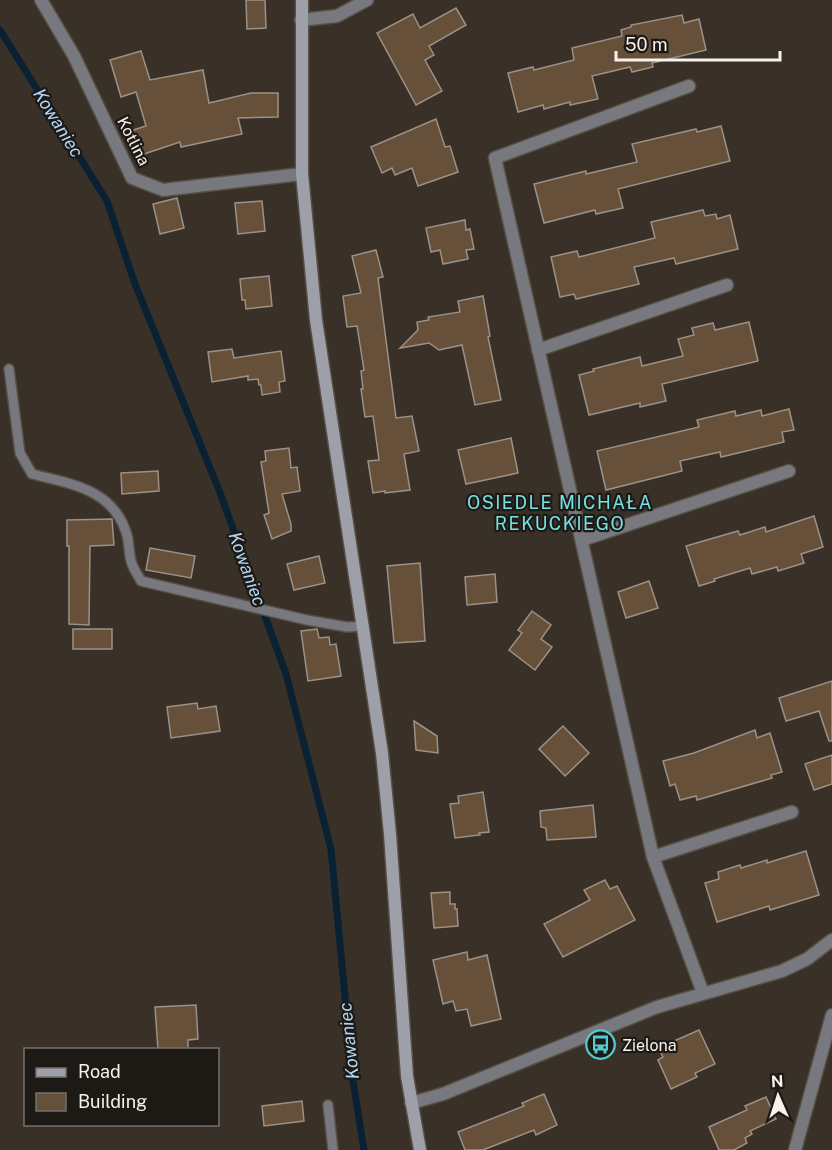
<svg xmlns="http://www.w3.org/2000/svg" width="832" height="1150" font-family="'Public Sans',sans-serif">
<rect width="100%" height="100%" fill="#393028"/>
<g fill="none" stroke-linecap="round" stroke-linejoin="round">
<polyline stroke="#0a2133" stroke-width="7" points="0,30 107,201 135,284 219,490 286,674 331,849 353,1081 364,1150"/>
</g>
<g fill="#66503a" stroke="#9b9187" stroke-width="1.5">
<polygon points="246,0 265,0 266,28 247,29"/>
<polygon points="456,8 466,25 429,46 434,55 425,60 442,91 416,105 377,33 413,14 420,28"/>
<polygon points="682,15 684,23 699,19 706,50 652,63 653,67 632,72 630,67 592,76 598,99 570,105 570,102 544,109 543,105 518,112 508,73 533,67 534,70 574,60 572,48 622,36 621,30 631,27 631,25"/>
<polygon points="141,51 150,80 203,70 209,103 251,93 278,93 278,117 238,118 242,134 181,147 180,142 138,156 130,131 146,126 136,92 121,97 110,60"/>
<polygon points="436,119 445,147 450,146 458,172 418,186 412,168 395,175 392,168 382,173 371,147"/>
<polygon points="721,126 730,161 618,189 623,208 596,214 595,210 544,223 534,184 586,171 586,174 637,162 632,144 696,129 697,132"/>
<polygon points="177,198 184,228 160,234 153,204"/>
<polygon points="262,201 265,231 238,234 235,203"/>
<polygon points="703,210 705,216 716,214 717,219 730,215 738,249 676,264 674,258 634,267 639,284 576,299 574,294 560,297 551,257 577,251 579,257 655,238 651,222"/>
<polygon points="465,220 466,230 470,229 474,249 466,250 468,259 443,264 440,250 431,252 426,228"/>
<polygon points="376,250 383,277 378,278 396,418 412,416 419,451 404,454 410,490 385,493 385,491 373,493 368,461 379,460 373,416 365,417 361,389 363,389 361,371 364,370 357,326 347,327 343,296 361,293 352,256"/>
<polygon points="269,276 272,306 246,309 245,300 242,300 240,279"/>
<polygon points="483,296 490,336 488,337 501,400 475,405 462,345 439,350 429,343 400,348 418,330 417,322 429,320 428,317 460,312 458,301"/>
<polygon points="749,322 758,361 662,384 666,401 640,407 640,403 589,415 579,375 594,371 593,369 640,357 642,366 683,356 678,339 694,335 692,328 713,323 715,330"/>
<polygon points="232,349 234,358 281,351 285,381 279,382 280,392 262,395 261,385 259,385 258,379 248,380 248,376 212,382 208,352"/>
<polygon points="789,409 794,430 782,432 784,442 721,457 720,452 680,461 682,471 606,490 597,451 699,427 697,420 735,411 736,416 761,410 762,416"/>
<polygon points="511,438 518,473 466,484 458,450"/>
<polygon points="289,448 291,468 297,467 300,491 282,494 291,524 291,531 272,539 264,515 269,513 261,462 266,461 265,451"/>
<polygon points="158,471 159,491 122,494 121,473"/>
<polygon points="814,516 823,547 801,554 804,563 778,571 777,567 752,574 750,568 714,579 715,581 699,586 686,546 738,531 740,535 765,527 766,532"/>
<polygon points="112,519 114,545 90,546 89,625 69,624 69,546 67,546 67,520"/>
<polygon points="150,548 195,556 191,578 146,570"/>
<polygon points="319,556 325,583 294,590 287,564"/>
<polygon points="420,563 425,641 394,643 387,566"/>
<polygon points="495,574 497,602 467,605 465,577"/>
<polygon points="649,581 658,608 626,618 618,592"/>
<polygon points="532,611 551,625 541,639 552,647 535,670 509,650 522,633 518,630"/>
<rect x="73" y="629" width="39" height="20"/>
<polygon points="317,629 319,638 329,637 330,645 336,644 341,676 308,681 301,631"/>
<polygon points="832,681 832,741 829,741 819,711 786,721 779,698"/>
<polygon points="197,703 198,709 216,706 220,731 171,738 167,707"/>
<polygon points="414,721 437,736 438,753 416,750"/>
<polygon points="563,726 589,753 565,776 539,749"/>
<polygon points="755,730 757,738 770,733 782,772 771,775 772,778 697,800 696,796 680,800 675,784 670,786 663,761 694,753"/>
<polygon points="832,755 832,784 814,790 805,764"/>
<polygon points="483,792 489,832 479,833 480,835 455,838 450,804 459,803 458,796"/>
<polygon points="593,805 596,837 547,840 546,828 541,827 540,811"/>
<polygon points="806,851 819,895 770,910 769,906 717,922 705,883 719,879 718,872 740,865 741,868 767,860 767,863"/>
<polygon points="605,880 610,889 617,886 635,920 563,957 544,924 590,900 584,890"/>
<polygon points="450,892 450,904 455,904 455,909 457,909 458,926 434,928 431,893"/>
<polygon points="467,952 468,960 487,955 501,1019 471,1026 467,1009 456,1011 453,1001 443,1004 433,960"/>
<polygon points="196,1005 198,1039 188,1040 188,1050 158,1050 155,1007"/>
<polygon points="699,1030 715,1064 695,1073 697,1077 671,1089 658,1060 663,1057 658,1048"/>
<polygon points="544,1094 557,1125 536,1135 534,1130 483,1150 465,1150 458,1132 524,1106 522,1103"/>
<polygon points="766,1097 776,1119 750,1131 752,1134 745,1138 747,1143 734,1150 719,1150 709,1127 747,1110 745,1106"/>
<polygon points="302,1101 304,1121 264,1126 262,1106"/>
</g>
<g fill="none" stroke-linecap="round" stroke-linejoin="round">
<defs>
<g id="lane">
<path d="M9,369L20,453L32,474C71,484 112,489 126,532C130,542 128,554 132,564C134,570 138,575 141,581L307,620L347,627L364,626"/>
<polyline points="328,1105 333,1150"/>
</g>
<g id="street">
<polyline points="41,0 74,56 132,178 163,190 302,174"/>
<polyline points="301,20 337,16 367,0"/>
<polyline points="689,86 495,158 653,857 703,993"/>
<polyline points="538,350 727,285"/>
<polyline points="582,540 789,471"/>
<polyline points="653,857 792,812"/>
<polyline points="411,1103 443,1094 657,1007 782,971 807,959 832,940"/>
<polyline points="795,1150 832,1015"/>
</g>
<polyline id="secondary" points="302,0 302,174 316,320 382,753 390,834 407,1076 420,1150"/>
</defs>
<use href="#lane" stroke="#574f47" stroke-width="12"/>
<use href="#street" stroke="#574f47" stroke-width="15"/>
<use href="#secondary" stroke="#574f47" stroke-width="15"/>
<use href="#lane" stroke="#77797e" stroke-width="9"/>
<use href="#street" stroke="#77797e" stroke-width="12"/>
<use href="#secondary" stroke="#9da0a9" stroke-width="12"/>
</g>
<defs>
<symbol id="bus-ring" viewBox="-11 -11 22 22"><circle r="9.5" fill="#1d1915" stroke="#52ccd0" stroke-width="1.5"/><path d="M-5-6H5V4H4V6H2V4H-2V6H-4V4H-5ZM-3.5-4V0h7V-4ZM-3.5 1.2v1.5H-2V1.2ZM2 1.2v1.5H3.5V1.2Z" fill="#52ccd0"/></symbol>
</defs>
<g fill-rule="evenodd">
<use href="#bus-ring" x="584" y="1028" width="33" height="33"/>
</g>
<g text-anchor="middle" stroke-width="4.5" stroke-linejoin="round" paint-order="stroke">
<g font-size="16" fill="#f7f2ec" stroke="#1d1915">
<text transform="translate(134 141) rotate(63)" y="6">Kotlina</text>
</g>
<g font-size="16" fill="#f7f2ec" stroke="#1d1915" text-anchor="start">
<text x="622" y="1051">Zielona</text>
</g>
<g font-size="18" font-style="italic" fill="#b1d7f7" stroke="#1d1915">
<text transform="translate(58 123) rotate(58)" y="6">Kowaniec</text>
<text transform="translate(247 569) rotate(70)" y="6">Kowaniec</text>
<text transform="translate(349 1041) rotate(-96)" y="6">Kowaniec</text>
</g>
<g font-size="18" letter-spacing="1.5" fill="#76e2e6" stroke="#1d1915">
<text x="560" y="509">OSIEDLE MICHAŁA<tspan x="560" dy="21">REKUCKIEGO</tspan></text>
</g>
</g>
<rect x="24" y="1048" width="195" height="78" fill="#1d1915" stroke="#74706b" stroke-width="1.5"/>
<rect x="36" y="1068" width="30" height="9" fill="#9da0a9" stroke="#74706b" stroke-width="1.5"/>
<text x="78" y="1078" font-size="18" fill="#f7f2ec">Road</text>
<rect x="36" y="1093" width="30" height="18" fill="#66503a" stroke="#74706b" stroke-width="1.5"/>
<text x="78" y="1108" font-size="18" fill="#f7f2ec">Building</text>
<g transform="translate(778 1096) rotate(357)" stroke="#1d1915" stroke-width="4.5" paint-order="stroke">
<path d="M0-4.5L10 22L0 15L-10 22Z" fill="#f7f2ec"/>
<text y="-9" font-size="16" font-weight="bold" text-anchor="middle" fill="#f7f2ec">N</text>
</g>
<path d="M616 51v9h164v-9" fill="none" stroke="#f7f2ec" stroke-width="3"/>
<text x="625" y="51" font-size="18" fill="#f7f2ec" stroke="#1d1915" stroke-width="4.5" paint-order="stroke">50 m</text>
</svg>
